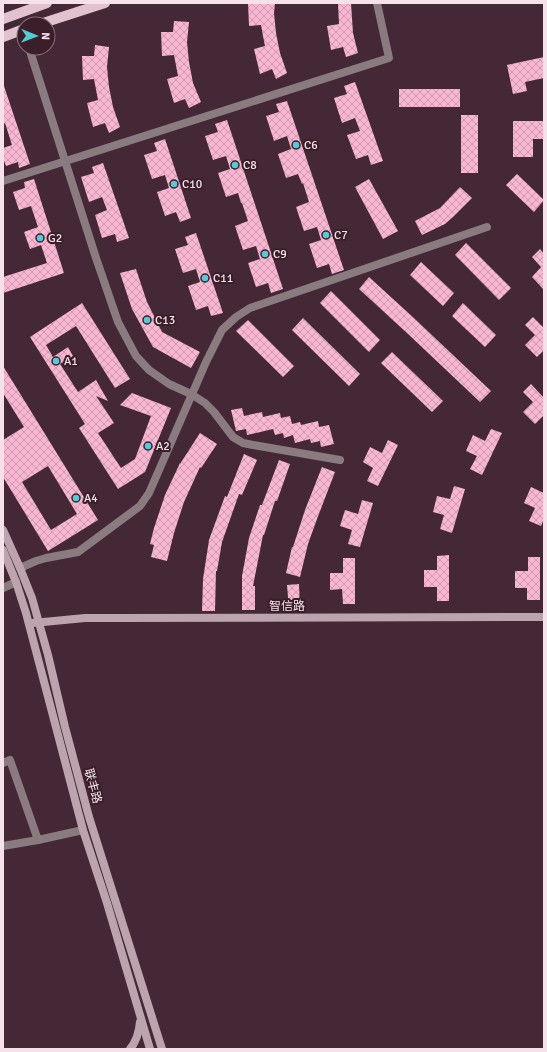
<svg xmlns="http://www.w3.org/2000/svg" width="547" height="1052" font-family="Signika,'Noto Sans SC',sans-serif">
<defs>
<pattern id="building-cross-hatch" width="8" height="8" patternUnits="userSpaceOnUse"><rect width="8" height="8" fill="#f8b6d1"/><path d="M0 0l8 8M0 8l8-8" fill="none" stroke="#cc9aae"/></pattern>
</defs>
<rect width="100%" height="100%" fill="#452835"/>
<g fill="url(#building-cross-hatch)" fill-rule="evenodd">
<polygon points="248,3 275,3 274,13 276,33 280,53 287,73 276,79 272,69 260,74 254,49 265,46 263,36 261,25 249,26"/>
<polygon points="338,3 351,3 353,33 358,53 346,57 343,47 331,50 327,26 339,24"/>
<polygon points="174,21 189,22 187,42 189,62 193,83 201,102 189,108 185,99 174,103 167,79 178,76 174,55 162,56 161,32 173,32"/>
<polygon points="95,45 109,47 107,67 109,87 113,107 120,127 109,133 105,123 93,127 87,103 98,100 94,79 83,80 82,56 94,56"/>
<polygon points="544,57 544,78 525,82 527,91 513,94 507,65"/>
<polygon points="355,82 383,161 371,165 368,155 356,159 347,135 360,131 355,118 342,123 334,98 347,94 344,86"/>
<polygon points="3,86 4,86 30,164 19,168 18,162 6,166 3,158 3,148 12,145 5,123 3,124"/>
<rect x="399" y="89" width="61" height="18"/>
<polygon points="287,101 344,270 332,274 329,264 317,268 309,244 321,240 317,227 304,231 296,207 309,202 303,183 302,184 298,174 286,178 278,154 291,149 287,136 274,141 266,116 279,112 276,104"/>
<rect x="461" y="115" width="17" height="58"/>
<polygon points="227,120 283,289 271,293 268,283 256,287 248,263 260,259 256,246 243,250 235,226 248,221 242,203 241,203 238,193 226,197 218,173 230,169 226,156 213,160 205,136 218,132 215,124"/>
<polygon points="513,121 544,121 544,139 533,139 533,157 513,157"/>
<polygon points="165,139 191,218 180,222 176,212 165,216 157,192 169,188 165,175 152,179 144,155 157,151 154,143"/>
<polygon points="103,163 129,238 117,242 115,234 102,238 95,215 107,210 102,197 89,202 81,177 94,173 92,167"/>
<polygon points="517,174 544,200 534,212 506,185"/>
<polygon points="34,179 64,273 3,293 3,277 47,263 41,245 30,249 24,232 38,227 31,206 19,210 13,192 25,188 24,182"/>
<polygon points="369,179 398,231 383,239 355,187"/>
<polygon points="460,187 472,198 454,216 445,224 422,235 415,221 440,208"/>
<polygon points="196,233 223,313 211,316 208,306 196,310 188,286 200,282 196,269 183,273 175,249 188,245 185,237"/>
<polygon points="466,243 511,288 499,300 455,255"/>
<polygon points="540,249 544,254 544,290 532,277 541,267 532,257"/>
<polygon points="421,262 454,293 443,306 410,275"/>
<polygon points="136,269 147,302 162,332 200,352 191,368 153,347 132,309 120,273"/>
<polygon points="369,277 416,320 491,391 480,402 407,333 359,289"/>
<polygon points="331,291 380,340 369,352 320,303"/>
<polygon points="82,303 130,379 115,388 76,326 46,345 53,357 68,347 73,356 60,364 78,392 96,380 108,401 96,396 114,423 98,433 121,468 135,459 151,416 120,405 132,393 171,408 145,472 118,489 79,428 85,424 30,337"/>
<polygon points="463,303 496,335 485,347 452,316"/>
<polygon points="533,317 544,328 544,350 537,357 525,345 535,335 525,325"/>
<polygon points="303,318 360,374 349,386 292,330"/>
<polygon points="248,320 294,366 283,377 236,331"/>
<polygon points="392,352 443,401 432,412 381,363"/>
<path d="M3,366L98,520L48,551L3,477V440L24,427L3,393ZM48,466L77,514L51,530L22,482Z"/>
<polygon points="531,384 544,398 544,415 535,424 523,412 533,402 523,392"/>
<polygon points="242,408 244,416 262,412 263,417 280,413 281,418 290,416 292,424 300,422 301,425 318,421 319,427 329,425 334,444 321,447 320,441 311,443 310,439 295,443 293,435 284,438 283,433 275,435 273,429 247,435 246,429 236,431 231,410"/>
<polygon points="491,429 502,433 482,475 470,469 477,456 466,451 473,435 485,441"/>
<polygon points="200,433 217,444 201,468 200,467 184,502 174,533 167,561 151,557 154,545 150,544 154,528 165,495 180,463 180,464"/>
<polygon points="388,440 398,445 378,486 367,481 373,468 363,462 370,447 382,453"/>
<polygon points="244,454 257,460 242,495 239,494 222,542 217,571 216,571 215,611 202,611 203,579 209,540 225,496 227,497"/>
<polygon points="279,460 290,464 277,501 275,501 264,535 263,535 253,586 255,586 255,610 242,610 242,576 249,538 260,505 262,505"/>
<polygon points="322,467 335,472 317,519 308,544 300,577 286,573 292,547 293,547 305,510"/>
<polygon points="454,486 465,489 452,533 440,529 444,515 433,512 437,496 450,499"/>
<polygon points="531,487 544,493 544,519 541,526 529,521 535,508 524,503"/>
<polygon points="362,500 373,503 360,547 348,544 352,530 340,526 345,510 358,514"/>
<polygon points="449,555 449,601 437,601 437,587 424,587 424,570 437,570 437,556"/>
<polygon points="528,557 540,557 540,600 527,600 527,588 515,588 515,571 528,571"/>
<polygon points="343,558 355,558 355,604 343,604 342,589 330,590 330,573 343,573"/>
<polygon points="299,584 300,609 289,610 287,585"/>
</g>
<g fill="none" stroke-linecap="round" stroke-linejoin="round">
<g stroke="#8a7b81" stroke-width="8">
<polyline points="29,48 96,258 118,322 136,356 149,370 169,384 191,394 205,403 214,412 233,437 243,443 253,445 340,460"/>
<polyline points="3,181 389,58 377,3"/>
<polyline points="20,568 36,561 46,558 78,552 140,506 149,493 206,362 222,330 236,317 250,308 487,227"/>
<polyline points="3,588 16,582"/>
<polyline points="3,763 10,760 38,840 83,830"/>
<polyline points="3,846 38,840"/>
</g>
<g stroke="#bca3ad" stroke-width="8">
<polyline points="3,530 20,568 32,598 48,655 65,727 89,817 162,1049"/>
<polyline points="3,550 16,582 26,613 83,830 107,903 150,1049"/>
<polyline points="33,623 85,618 117,618 544,617"/>
<path d="M130,1049C137,1041 139,1032 140,1022"/>
</g>
<g stroke="#e2c2cf" stroke-width="10">
<polyline points="3,19 47,3"/>
<polyline points="40,24 105,3"/>
<polyline points="3,37 24,29"/>
</g>
</g>
<g fill="#52ccd5" stroke="#3a1f2b" stroke-width="1.5">
<circle cx="296" cy="145" r="4"/>
<circle cx="235" cy="165" r="4"/>
<circle cx="174" cy="184" r="4"/>
<circle cx="326" cy="235" r="4"/>
<circle cx="40" cy="238" r="4"/>
<circle cx="265" cy="254" r="4"/>
<circle cx="205" cy="278" r="4"/>
<circle cx="147" cy="320" r="4"/>
<circle cx="56" cy="361" r="4"/>
<circle cx="148" cy="446" r="4"/>
<circle cx="76" cy="498" r="4"/>
</g>
<g text-anchor="middle" stroke-width="4" stroke-linejoin="round" paint-order="stroke">
<g font-size="12" fill="#f5e1e9" stroke="#3a1f2b" text-anchor="start">
<text x="304" y="149">C6</text>
<text x="243" y="169">C8</text>
<text x="182" y="188">C10</text>
<text x="334" y="239">C7</text>
<text x="48" y="242">G2</text>
<text x="273" y="258">C9</text>
<text x="213" y="282">C11</text>
<text x="155" y="324">C13</text>
<text x="64" y="365">A1</text>
<text x="156" y="450">A2</text>
<text x="84" y="502">A4</text>
</g>
<g font-size="12" fill="#f5e1e9" stroke="#3a1f2b">
<text x="287" y="610">智信路</text>
<text transform="translate(93 786) rotate(75)" y="4">联丰路</text>
</g>
</g>
<rect width="547" height="1052" fill="none" stroke="#f5e1e9" stroke-width="8"/>
<g transform="translate(36 36) rotate(91)"><circle r="19" fill="#3a1f2b" stroke="#856d77"/>
<path d="M0-3L7 15L0 10L-7 15Z" fill="#52ccd5"/>
<text y="-6" font-size="11" font-weight="bold" text-anchor="middle" fill="#f5e1e9">N</text>
</g>
</svg>
